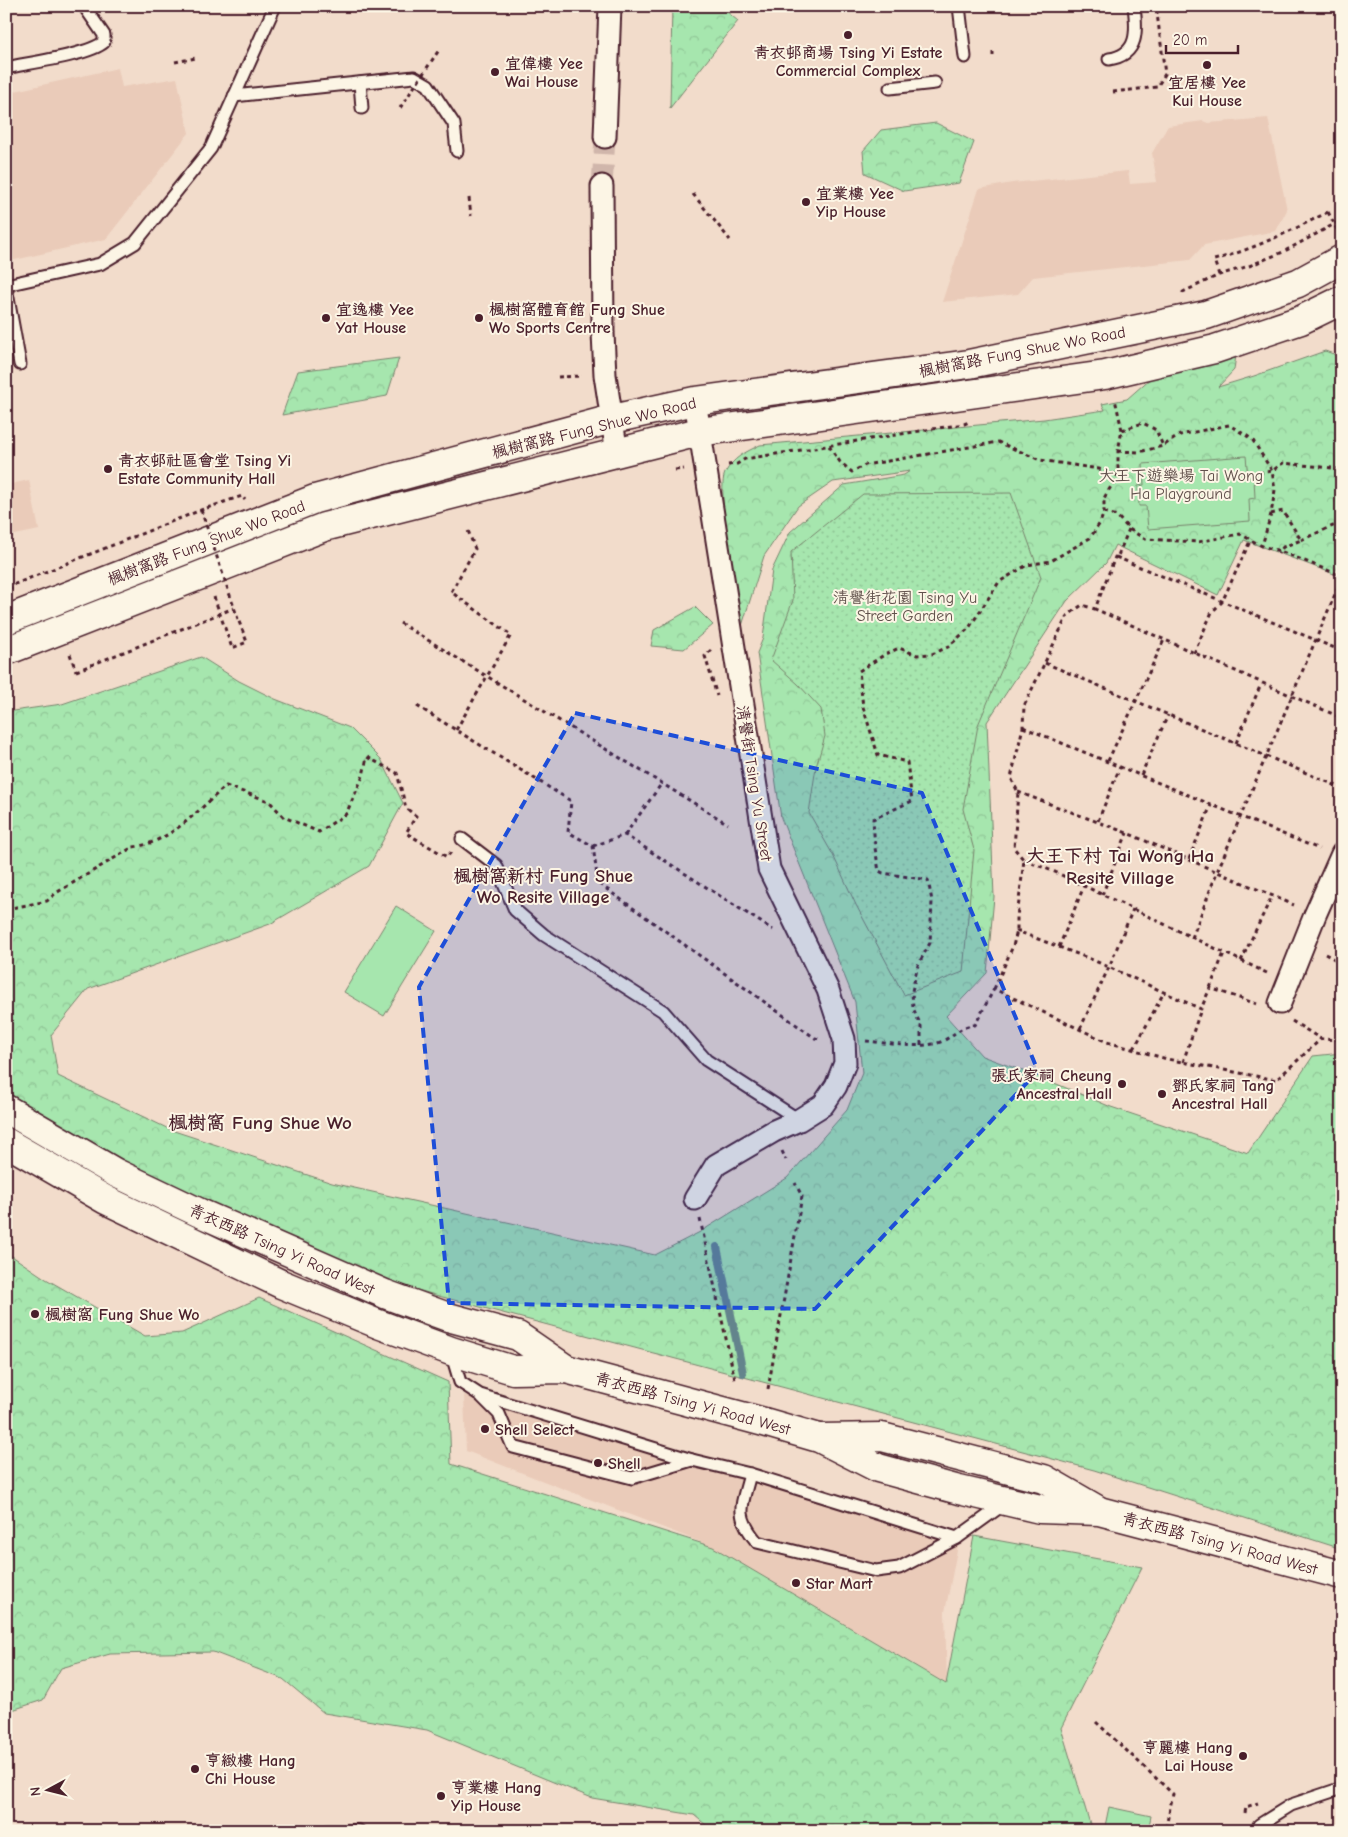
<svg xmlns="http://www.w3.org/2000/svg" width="1348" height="1837" font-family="'Comic Neue','LXGW WenKai TC',sans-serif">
<defs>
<pattern id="forest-crowns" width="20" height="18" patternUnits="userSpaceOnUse" patternTransform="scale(1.25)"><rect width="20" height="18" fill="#a6e6ae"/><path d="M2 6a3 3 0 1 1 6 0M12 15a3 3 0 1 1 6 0" fill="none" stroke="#90c596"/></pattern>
<pattern id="garden-dots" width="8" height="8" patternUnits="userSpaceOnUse" patternTransform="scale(1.25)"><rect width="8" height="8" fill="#a6e6ae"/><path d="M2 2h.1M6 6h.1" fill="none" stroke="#90c596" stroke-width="1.8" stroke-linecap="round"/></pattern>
</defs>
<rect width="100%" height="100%" fill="#f2dccb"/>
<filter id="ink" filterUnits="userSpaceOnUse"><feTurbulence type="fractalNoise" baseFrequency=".02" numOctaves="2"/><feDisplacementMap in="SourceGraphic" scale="10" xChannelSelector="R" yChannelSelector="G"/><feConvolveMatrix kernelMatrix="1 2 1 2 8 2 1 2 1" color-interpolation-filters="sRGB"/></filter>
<g filter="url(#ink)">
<g fill="#eacbb9">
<polygon points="118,68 122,87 177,78 189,133 106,239 6,262 6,93"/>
<polygon points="1268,118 1287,210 1276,231 1204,245 1190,260 1033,277 1018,294 942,302 979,189 1012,183 1128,171 1130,184 1157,182 1152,153 1168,126 1203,121 1208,123"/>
<polygon points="6,330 14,371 6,373"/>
<polygon points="6,458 11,484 29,480 39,530 6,537"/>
<polygon points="464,1395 741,1475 960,1535 945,1612 947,1684 713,1547 466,1451"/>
</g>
<g fill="url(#forest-crowns)" stroke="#78826c">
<polygon points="672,6 720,6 738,21 670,108"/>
<polygon points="936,123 974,142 959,183 904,191 865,173 863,151 881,130"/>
<path d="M1237,347L1234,370L1218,387L1254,376L1325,351L1342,357V558L1334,574L1244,540L1218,595L1115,545L1106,563L1067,601L987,722L994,897L987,973L946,1016L982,1056L1045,1079L1111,1107L1248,1153L1313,1056L1342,1053V1549L1094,1470L435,1295L366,1275L180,1198L6,1099V712L62,704L201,657L239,681L275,699L350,728L381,759L403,803L369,866L270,924L88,989L51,1035L58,1076L171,1130L332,1183L655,1255L700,1232L787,1178L847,1110L862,1073L855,1002L781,818L757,653L763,638L772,570L790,532L844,485L904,475L910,471L833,482L798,506L764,556L741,629C737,602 716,491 725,473C734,457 744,453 760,445L1044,419L1105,410L1102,404L1127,399L1160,370Z"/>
<polygon points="399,358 387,396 282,415 298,371"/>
<polygon points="695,607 713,625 684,649 651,646 654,630"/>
<polygon points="6,1252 46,1279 145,1336 182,1333 259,1298 448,1382 451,1464 713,1547 946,1684 974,1536 1142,1567 1061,1728 1090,1824 1089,1831 713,1831 694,1815 592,1798 427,1730 324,1713 283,1679 213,1652 110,1654 61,1668 43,1700 6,1712"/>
</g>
<polygon fill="url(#garden-dots)" stroke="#78826c" points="1011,493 1041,577 978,725 963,809 974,850 963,972 904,995 856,905 833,855 809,813 816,767 825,736 821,709 798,684 771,660 793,600 791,552 863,494"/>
<g fill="#a6e6ae" stroke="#78826c">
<polygon points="1246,456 1248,478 1254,478 1255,498 1249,499 1250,521 1148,529 1146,506 1139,506 1138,486 1144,485 1143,464"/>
<polygon points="396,906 436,931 384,1016 344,992"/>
<polygon points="1109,1807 1151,1816 1148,1831 1104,1831"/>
</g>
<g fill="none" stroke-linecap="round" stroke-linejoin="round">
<polyline stroke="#64848c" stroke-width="8" points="717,1247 743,1373"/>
<polyline stroke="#d0b6ab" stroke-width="21" stroke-dasharray="21 11" stroke-linecap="butt" points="602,186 605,137"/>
<defs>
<g id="lane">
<polyline points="959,6 965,57"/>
<path d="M1109,59C1139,55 1137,30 1134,6"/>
<path d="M6,68C28,63 89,55 104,42V35L84,6"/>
<polyline points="360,83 362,108"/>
<polyline points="890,88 935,83"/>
<polyline points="234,96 414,77 428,85 454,124 457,151"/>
<polyline points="6,285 100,264 135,243 211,148 275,6"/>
<polyline points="6,287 20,364"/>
<polyline points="462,839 496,865 515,910 544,935 663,1011 706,1060 799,1120"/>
<polyline points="451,1352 460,1382 480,1395 692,1460 750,1474 957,1538 1004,1504"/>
<polyline points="482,1397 499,1414 513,1447 632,1478 692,1460"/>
<path d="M750,1474C742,1506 734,1514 757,1542L876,1571L899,1568L957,1538"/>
<polyline points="327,1831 359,1831"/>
<polyline points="1258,1831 1259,1825 1291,1805 1342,1788"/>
</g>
<g id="street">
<polyline points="605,137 610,6"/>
<polyline points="602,186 603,333 605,375 617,453"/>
<polyline points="695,401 769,869 828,990 844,1039 845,1063 836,1086 823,1105 799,1120 774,1131 716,1165 695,1199"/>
<polyline points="1280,1003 1315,915 1342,854"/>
</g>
<g id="secondary">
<polyline points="6,620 315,499 612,419 695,401 969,364 1206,315 1298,283 1342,259"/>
<polyline points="6,651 324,527 699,432 1105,375 1215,349 1301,320 1342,300"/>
<polyline points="6,1109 116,1173 200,1213 385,1294 448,1317 518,1336 566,1369"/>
<polyline points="6,1142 106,1200 281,1284 378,1324 451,1351 513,1370 566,1369 764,1422 819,1438 878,1468 959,1490 1040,1509 1099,1511 1342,1575"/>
<polyline points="822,1438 882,1437 1044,1479 1096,1509"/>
</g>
</defs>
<use href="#lane" stroke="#4a1f2b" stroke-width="15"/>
<use href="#street" stroke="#4a1f2b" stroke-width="25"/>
<use href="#secondary" stroke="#4a1f2b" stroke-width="31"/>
<g stroke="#4a1f2b" stroke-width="3" stroke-dasharray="4 4" stroke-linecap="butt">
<polyline points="993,52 993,58"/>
<polyline points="175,62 196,58"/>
<polyline points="1113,92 1157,87 1165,74 1156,6"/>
<polyline points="693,194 730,240"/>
<polyline points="469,198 471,216"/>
<path d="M1219,275L1214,260C1254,249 1291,231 1328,212"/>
<polyline points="1183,293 1183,292 1219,275 1249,266 1283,252 1342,220"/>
<polyline points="558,377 582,376"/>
<polyline points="1122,430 1143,423 1156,430 1163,446"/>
<polyline points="829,446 840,462 852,472 865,465 998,442 1040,460 1099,469 1118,475"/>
<polyline points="1118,451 1139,452 1163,446 1180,435 1229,425 1252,439 1272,471 1275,490 1271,514 1262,546"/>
<polyline points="728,465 737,464 745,459 964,424 971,421"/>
<polyline points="675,470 684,469"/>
<polyline points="1251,474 1272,471 1283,463 1342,469"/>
<polyline points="1104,512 1117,516 1129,529 1145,539 1198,542 1240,534 1262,546 1280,551 1342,576"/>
<polyline points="1271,514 1283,511 1301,540 1283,547 1278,554"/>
<polyline points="1129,529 1117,558 1115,557 1095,609 1342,718"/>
<polyline points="1301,540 1342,522"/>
<polyline points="1116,557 1342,651"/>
<polyline points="11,590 10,586 201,510 242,496 245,500"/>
<polyline points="214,597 232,648 247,642 238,619"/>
<polyline points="400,623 728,824"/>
<polyline points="711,650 705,656 717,696"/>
<polyline points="1194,653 1212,612 1222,602 1251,539"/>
<polyline points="70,654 76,671"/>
<polyline points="1045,663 1342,788"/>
<polyline points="417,706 571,801 568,832 593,846 598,883 815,1038 820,1039"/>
<polyline points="1023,727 1319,849"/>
<polyline points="456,730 511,635 451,592 475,549 467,528"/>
<polyline points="1236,743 1261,684"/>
<polyline points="1108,761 1164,640"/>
<polyline points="1141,775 1168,715"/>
<polyline points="1018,792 1127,833 1294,905"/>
<polyline points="1098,821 1120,767"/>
<polyline points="625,835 662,783"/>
<polyline points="593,846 625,835 773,930"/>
<polyline points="1189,859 1211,805"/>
<polyline points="1024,860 1055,872 1269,974"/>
<polyline points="1102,895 1127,833"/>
<path d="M6,909L47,901L56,893L133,847C170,843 198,810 226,786L269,801L284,817L319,832L346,814L363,776L367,757L397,773L406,808L416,816L406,833L447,857L451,852"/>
<polyline points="1020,931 1017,931 1093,960 1201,1009 1210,988 1257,1004"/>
<polyline points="1192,938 1217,872 1342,578"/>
<polyline points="1059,947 1084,886"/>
<polyline points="1325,954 1342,963"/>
<polyline points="1241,961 1272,896"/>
<polyline points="1210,988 1224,953"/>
<polyline points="994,989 1013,946 1017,931 1017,917 1024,860 1014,848 1018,792 1011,778 1023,727 1024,706 1067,616 1082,605 1095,609"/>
<polyline points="1292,1021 1321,1039"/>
<polyline points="1080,1029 1109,967 1133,909"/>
<path d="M866,1041C888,1043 912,1048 933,1044C950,1042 958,1025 975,1025L994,989L1107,1042L1167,1059L1276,1080L1321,1039L1342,1040"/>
<polyline points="921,1045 921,1026 913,1008 912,991 918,965 930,943 932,901 928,880 883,873 879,871 875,848 873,819 912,801 907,762 878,755 863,707 859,671 884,655 899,648 917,655 932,654 948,647 969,628 999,582 1027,565 1051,561 1090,538 1100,523 1104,512 1104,498 1118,475 1118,451 1122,430 1115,399"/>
<polyline points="1134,1049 1164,992"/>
<polyline points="1183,1062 1201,1009"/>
<polyline points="782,1151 786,1160"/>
<polyline points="700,1219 735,1380"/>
<polyline points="768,1389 802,1196 795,1183"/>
<polyline points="1096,1722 1173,1794 1165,1831"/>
<polyline points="1245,1813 1246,1807 1258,1803"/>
</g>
<use href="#lane" stroke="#fcf5e5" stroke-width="11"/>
<use href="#street" stroke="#fcf5e5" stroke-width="21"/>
<use href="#secondary" stroke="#fcf5e5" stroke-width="28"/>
<g stroke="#4a1f2b" stroke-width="3" stroke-dasharray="4 4" stroke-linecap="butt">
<polyline points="400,108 439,50"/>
<polyline points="1328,212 1342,239"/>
<polyline points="201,510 238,619"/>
<polyline points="76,671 234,608"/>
</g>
</g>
</g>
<path fill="#1d4ed8" fill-opacity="0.2" stroke="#1d4ed8" stroke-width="4" stroke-dasharray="10 6" stroke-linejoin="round" d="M575,713L922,793L1038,1071L815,1309L449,1303L419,987Z"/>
<g fill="#4a1f2b" stroke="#fcf5e5" stroke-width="2">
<circle cx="848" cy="35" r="5"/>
<circle cx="1207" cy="65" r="5"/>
<circle cx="495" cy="72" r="5"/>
<circle cx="806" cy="202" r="5"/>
<circle cx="326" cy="318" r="5"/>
<circle cx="479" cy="318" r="5"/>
<circle cx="108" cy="469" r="5"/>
<circle cx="1122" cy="1084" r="5"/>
<circle cx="1162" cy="1094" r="5"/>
<circle cx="35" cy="1314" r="5"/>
<circle cx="485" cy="1429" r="5"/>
<circle cx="598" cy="1463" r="5"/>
<circle cx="796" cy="1583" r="5"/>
<circle cx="1243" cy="1756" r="5"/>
<circle cx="195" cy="1769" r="5"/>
<circle cx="441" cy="1796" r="5"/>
</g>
<g text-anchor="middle" stroke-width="4" stroke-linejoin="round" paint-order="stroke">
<g font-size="16" font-weight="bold" fill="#4a1f2b" stroke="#fcf5e5" text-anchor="start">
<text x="848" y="58" text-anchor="middle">青衣邨商場 Tsing Yi Estate<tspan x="848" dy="18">Commercial Complex</tspan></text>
<text x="505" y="69">宜偉樓 Yee<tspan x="505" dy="18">Wai House</tspan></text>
<text x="1207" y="88" text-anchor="middle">宜居樓 Yee<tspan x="1207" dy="18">Kui House</tspan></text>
<text x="816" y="199">宜業樓 Yee<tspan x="816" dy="18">Yip House</tspan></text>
<text x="336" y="315">宜逸樓 Yee<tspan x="336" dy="18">Yat House</tspan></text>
<text x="489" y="315">楓樹窩體育館 Fung Shue<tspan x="489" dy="18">Wo Sports Centre</tspan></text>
<text x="118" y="466">青衣邨社區會堂 Tsing Yi<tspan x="118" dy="18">Estate Community Hall</tspan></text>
<text x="1112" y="1081" text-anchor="end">張氏家祠 Cheung<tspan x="1112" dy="18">Ancestral Hall</tspan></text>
<text x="1172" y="1091">鄧氏家祠 Tang<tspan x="1172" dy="18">Ancestral Hall</tspan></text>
<text x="45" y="1320">楓樹窩 Fung Shue Wo</text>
<text x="495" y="1435">Shell Select</text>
<text x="608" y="1469">Shell</text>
<text x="806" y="1589">Star Mart</text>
<text x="1233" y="1753" text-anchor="end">亨麗樓 Hang<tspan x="1233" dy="18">Lai House</tspan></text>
<text x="205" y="1766">亨緻樓 Hang<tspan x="205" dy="18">Chi House</tspan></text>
<text x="451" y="1793">亨業樓 Hang<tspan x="451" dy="18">Yip House</tspan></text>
</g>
<g font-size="16" fill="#4a1f2b" stroke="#fcf5e5">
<text transform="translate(1022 351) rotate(-11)" y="6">楓樹窩路 Fung Shue Wo Road</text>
<text transform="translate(594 427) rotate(-14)" y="6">楓樹窩路 Fung Shue Wo Road</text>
<text transform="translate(206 542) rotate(-21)" y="6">楓樹窩路 Fung Shue Wo Road</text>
<text transform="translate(755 783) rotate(81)" y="6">清譽街 Tsing Yu Street</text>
<text transform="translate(282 1249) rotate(24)" y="6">青衣西路 Tsing Yi Road West</text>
<text transform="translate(693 1403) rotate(15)" y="6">青衣西路 Tsing Yi Road West</text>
<text transform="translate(1220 1543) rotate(15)" y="6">青衣西路 Tsing Yi Road West</text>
</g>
<g font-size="16" fill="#61514c" stroke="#fcf5e5">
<text x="1181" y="481">大王下遊樂場 Tai Wong<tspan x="1181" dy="18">Ha Playground</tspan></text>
<text x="905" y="603">清譽街花園 Tsing Yu<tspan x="905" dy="18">Street Garden</tspan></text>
</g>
<g font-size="18" font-weight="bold" fill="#4a1f2b" stroke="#fcf5e5">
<text x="543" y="882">楓樹窩新村 Fung Shue<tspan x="543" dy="21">Wo Resite Village</tspan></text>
</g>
<g font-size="19" font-weight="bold" fill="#4a1f2b" stroke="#fcf5e5">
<text x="1120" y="862">大王下村 Tai Wong Ha<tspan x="1120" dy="22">Resite Village</tspan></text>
<text x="260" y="1129">楓樹窩 Fung Shue Wo</text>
</g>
</g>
<rect width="1348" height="1837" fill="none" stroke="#fcf5e5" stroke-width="25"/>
<rect x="12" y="12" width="1323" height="1812" fill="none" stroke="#4a1f2b" stroke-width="2" filter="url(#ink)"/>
<g transform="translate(48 1790) rotate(263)" stroke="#fcf5e5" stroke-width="4" paint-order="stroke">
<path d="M0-4L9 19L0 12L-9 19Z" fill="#4a1f2b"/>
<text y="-8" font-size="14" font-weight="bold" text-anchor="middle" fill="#4a1f2b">N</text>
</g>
<path d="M1166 45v8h72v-8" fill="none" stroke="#4a1f2b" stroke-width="2.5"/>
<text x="1173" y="45" font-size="15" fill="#4a1f2b" stroke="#fcf5e5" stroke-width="4" paint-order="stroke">20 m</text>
</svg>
